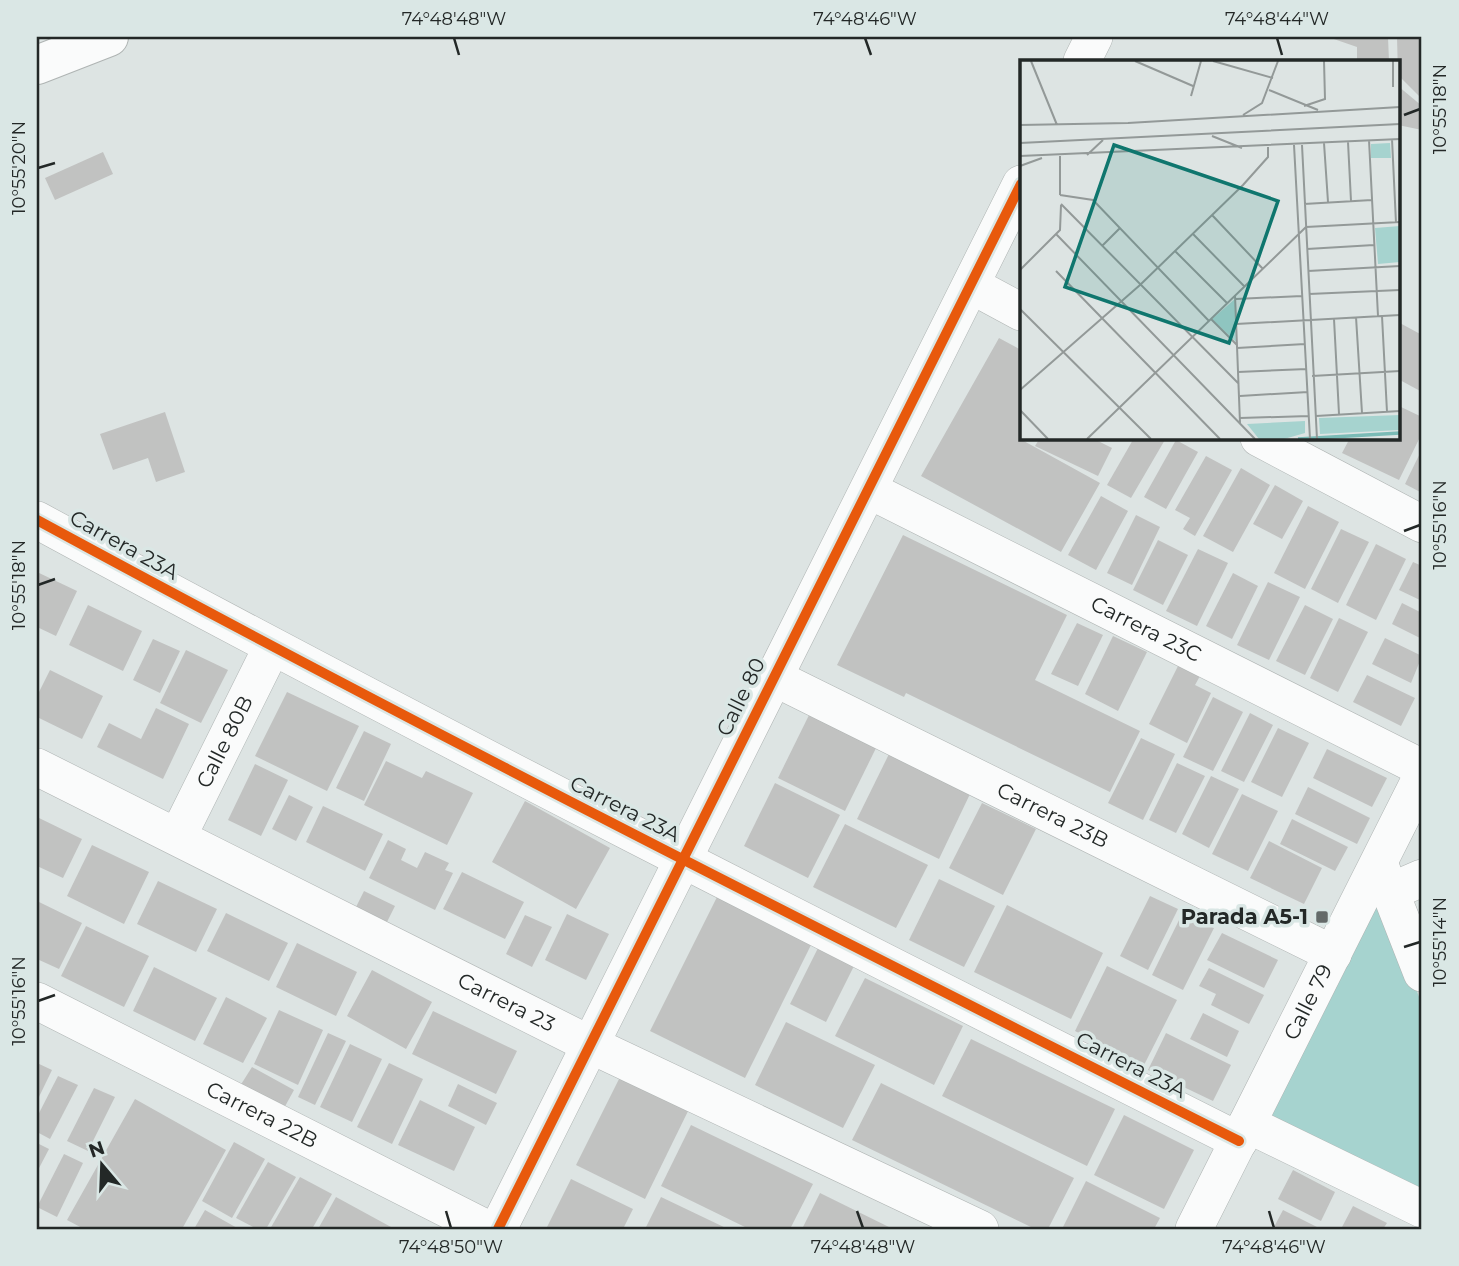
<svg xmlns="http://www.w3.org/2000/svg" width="1459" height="1266" font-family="Montserrat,sans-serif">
<rect width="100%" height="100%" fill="#dde4e3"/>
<polygon fill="#a6d3cf" points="1381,894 1422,1005 1422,1193 1260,1117"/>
<g fill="#c1c2c1">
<polygon points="1328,37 1388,37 1389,61 1357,61 1357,47"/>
<polygon points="1397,37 1422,37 1422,99 1398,75"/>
<polygon points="1398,86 1422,106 1422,130 1398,125"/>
<polygon points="103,152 113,174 55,200 45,178"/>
<polygon points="1398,322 1422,335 1422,392 1398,379"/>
<polygon points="999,338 1021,350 1022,440 1100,483 1061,552 921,476"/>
<polygon points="1401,407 1422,417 1422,433 1399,480 1342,453 1350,438 1398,438 1398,408"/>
<polygon points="165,412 185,472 156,482 148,458 113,470 100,434"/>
<polygon points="1040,438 1092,438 1112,448 1098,476 1035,446"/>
<polygon points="1134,438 1166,438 1131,498 1107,485"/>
<polygon points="1176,440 1198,452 1166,509 1144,497"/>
<polygon points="1422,449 1422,493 1405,484"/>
<polygon points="1206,456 1232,470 1195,536 1183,529 1190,518 1175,510"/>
<polygon points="1241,468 1270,485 1233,552 1203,536"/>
<polygon points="1275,485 1303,501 1282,539 1253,524"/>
<polygon points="1101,496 1128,511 1096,570 1068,555"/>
<polygon points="1308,506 1339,522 1305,589 1274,573"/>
<polygon points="1136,515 1160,527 1132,585 1107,573"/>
<polygon points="1341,529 1369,542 1338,603 1311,589"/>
<polygon points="903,535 1067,615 1035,680 1140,731 1110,792 906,693 904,697 837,665"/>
<polygon points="1158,540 1188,555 1163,605 1133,590"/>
<polygon points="1376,544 1406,559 1376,620 1346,605"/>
<polygon points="1198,549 1228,563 1197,626 1166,611"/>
<polygon points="1413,562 1422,566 1422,601 1399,590"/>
<polygon points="37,572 77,591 56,636 37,627"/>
<polygon points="1233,573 1258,586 1232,639 1206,626"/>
<polygon points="1268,582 1300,597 1269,660 1237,645"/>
<polygon points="1402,603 1422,613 1422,639 1392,624"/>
<polygon points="88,605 142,631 123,671 69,645"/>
<polygon points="1305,605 1333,619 1305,675 1276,661"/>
<polygon points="1339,618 1368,632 1338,692 1310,678"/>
<polygon points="1077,623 1103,635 1078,686 1051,674"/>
<polygon points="1113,636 1147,652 1118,711 1085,694"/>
<polygon points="1385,638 1422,656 1411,683 1372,664"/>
<polygon points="153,639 180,651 160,693 133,680"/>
<polygon points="186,650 228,670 201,723 160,703"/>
<polygon points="1178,666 1200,676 1195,685 1211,693 1187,743 1149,724"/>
<polygon points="50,670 103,696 82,739 37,717 37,696"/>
<polygon points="1367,675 1415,698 1401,726 1353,702"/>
<polygon points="287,692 359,726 327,791 255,756"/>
<polygon points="1213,697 1243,712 1213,771 1183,757"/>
<polygon points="156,708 189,724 163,779 97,747 109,723 141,739"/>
<polygon points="812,709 879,742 845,811 778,778"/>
<polygon points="1250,713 1273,725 1244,782 1221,771"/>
<polygon points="1278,728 1309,743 1282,797 1251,782"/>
<polygon points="364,731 391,744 364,801 336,788"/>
<polygon points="1141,738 1175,754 1143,820 1108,803"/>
<polygon points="1327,749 1387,778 1372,807 1313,778"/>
<polygon points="889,754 970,794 939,859 857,819"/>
<polygon points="386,761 422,778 426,771 473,793 447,845 364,805"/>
<polygon points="1177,763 1205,776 1176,833 1149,820"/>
<polygon points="255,764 288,780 261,836 228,820"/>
<polygon points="1211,776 1239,789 1209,848 1182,834"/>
<polygon points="775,783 840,815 808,878 744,846"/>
<polygon points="1308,787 1370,818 1357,844 1295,814"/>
<polygon points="1242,794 1278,811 1248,871 1212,854"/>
<polygon points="289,795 313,807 296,841 272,829"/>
<polygon points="525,801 610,848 576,909 492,862"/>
<polygon points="982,803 1036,829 1003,895 949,868"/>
<polygon points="323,806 383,834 365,871 306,842"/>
<polygon points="37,817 82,839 63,878 37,866"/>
<polygon points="1292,819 1348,847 1335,871 1280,844"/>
<polygon points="845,824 928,865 896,928 813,887"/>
<polygon points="388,840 406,849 401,860 417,868 425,852 449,863 445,870 453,873 435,910 369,878"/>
<polygon points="1269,841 1322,868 1304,904 1250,878"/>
<polygon points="92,845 149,872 124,924 67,896"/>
<polygon points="462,872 524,902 505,939 443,909"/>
<polygon points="939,879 995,906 964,967 909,940"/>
<polygon points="158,881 217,909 196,952 137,924"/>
<polygon points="364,891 395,906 384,928 353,913"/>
<polygon points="718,895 813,941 745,1078 650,1031"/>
<polygon points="1150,896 1178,909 1148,970 1120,956"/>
<polygon points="37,901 82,923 59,969 37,959"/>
<polygon points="1007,905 1103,953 1071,1019 974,972"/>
<polygon points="1183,912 1214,928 1183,990 1152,975"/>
<polygon points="226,913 288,943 269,981 207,951"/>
<polygon points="567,914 609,934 586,980 545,960"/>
<polygon points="525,915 552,927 532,967 506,954"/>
<polygon points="86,926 149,956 124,1007 61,976"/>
<polygon points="1222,933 1278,960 1264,988 1207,960"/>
<polygon points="297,943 357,972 336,1016 276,987"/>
<polygon points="818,948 854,966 826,1022 790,1004"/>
<polygon points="1107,966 1177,1000 1144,1065 1075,1031"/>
<polygon points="154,967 217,998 195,1041 133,1011"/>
<polygon points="1209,968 1264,995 1249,1024 1211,1005 1216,994 1199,986"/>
<polygon points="372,970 432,1002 406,1049 347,1016"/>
<polygon points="865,978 963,1026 934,1085 835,1036"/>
<polygon points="226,997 267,1018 243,1063 203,1044"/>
<polygon points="279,1010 323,1030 298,1085 254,1064"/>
<polygon points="433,1011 517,1051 496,1094 412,1054"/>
<polygon points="1203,1013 1239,1031 1227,1057 1190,1039"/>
<polygon points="786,1022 875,1065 843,1128 755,1085"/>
<polygon points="328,1033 346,1041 315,1105 298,1097"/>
<polygon points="1166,1033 1231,1065 1213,1101 1148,1070"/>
<polygon points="971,1039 1115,1109 1087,1166 942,1096"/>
<polygon points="350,1044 382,1059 352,1122 320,1107"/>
<polygon points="37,1063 52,1070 37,1101"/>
<polygon points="389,1063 423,1079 392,1144 357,1127"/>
<polygon points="252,1067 294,1090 283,1110 240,1086"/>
<polygon points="623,1071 691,1105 645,1199 576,1165"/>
<polygon points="58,1076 78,1085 50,1139 37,1132 37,1117"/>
<polygon points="881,1083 1074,1178 1048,1229 1035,1229 852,1140"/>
<polygon points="458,1084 497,1103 486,1125 448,1106"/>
<polygon points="94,1088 115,1097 88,1151 67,1141"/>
<polygon points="135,1099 226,1150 182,1229 84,1229 67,1220"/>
<polygon points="420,1100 475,1127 454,1171 398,1145"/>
<polygon points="1124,1115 1194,1150 1164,1209 1094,1175"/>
<polygon points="691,1125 813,1184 790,1229 749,1229 661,1186"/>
<polygon points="234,1142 265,1159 232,1218 202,1201"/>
<polygon points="37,1143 49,1149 37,1172"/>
<polygon points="64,1154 83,1163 57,1217 37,1207"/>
<polygon points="268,1162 296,1177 266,1229 257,1229 236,1218"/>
<polygon points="1293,1170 1335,1192 1321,1221 1278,1199"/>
<polygon points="300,1177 332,1194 312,1229 270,1229"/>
<polygon points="571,1179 633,1209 623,1229 547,1227"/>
<polygon points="1086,1181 1160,1218 1154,1229 1062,1229"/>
<polygon points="820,1193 893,1229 802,1229"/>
<polygon points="336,1197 391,1227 390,1229 318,1229"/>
<polygon points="661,1197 728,1229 645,1229"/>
<polygon points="1353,1206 1387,1223 1383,1229 1341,1229"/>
<polygon points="205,1210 239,1229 194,1229"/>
<polygon points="1283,1210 1321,1229 1273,1229"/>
</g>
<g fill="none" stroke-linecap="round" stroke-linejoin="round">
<defs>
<g id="minor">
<polyline points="1082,61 1094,37"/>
<polyline points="971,285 1021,312"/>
<polyline points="1259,438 1422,524"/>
<path id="s1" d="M869,490L1422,768"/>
<path d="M37,520C433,735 836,938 1239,1141"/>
<path id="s2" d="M773,677L1333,954"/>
<path id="s3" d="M37,767L591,1045L980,1229"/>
<path id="s4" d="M178,836L272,647"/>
<polyline points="1379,863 1422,973"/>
<polyline points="1392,891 1422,878"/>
<path id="s5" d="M37,1001L487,1229"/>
<polyline points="1247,1124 1422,1209"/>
<polyline points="498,1229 1021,184"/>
<path id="s6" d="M1194,1229L1422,776"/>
</g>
<polyline id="tertiary" points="37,65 109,37"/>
</defs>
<use href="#minor" stroke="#afb4b3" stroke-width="38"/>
<use href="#tertiary" stroke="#afb4b3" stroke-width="40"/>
<use href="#minor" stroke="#fafbfb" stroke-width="37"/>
<use href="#tertiary" stroke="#fafbfb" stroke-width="38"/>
<defs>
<g id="cycleway">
<path d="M37,520C433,735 836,938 1239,1141"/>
<polyline points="498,1229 1021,184"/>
</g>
</defs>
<use href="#cycleway" stroke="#dae7e5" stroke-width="15"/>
<use href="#cycleway" stroke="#e8590c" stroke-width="10"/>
</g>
<path fill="none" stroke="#232827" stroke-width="2.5" d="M454,38L459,55M865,38L871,55M1277,38L1282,55M1404,115L1420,109M38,168L55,163M1404,531L1420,525M38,585L55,579M1404,947L1420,942M38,1001L55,995M446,1211L451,1228M857,1211L863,1228M1269,1211L1274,1228"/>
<rect fill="#646a69" stroke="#dae7e5" stroke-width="2.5" x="1315" y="910" width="14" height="14" rx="3.5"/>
<g text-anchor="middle" stroke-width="7" stroke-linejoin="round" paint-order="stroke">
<g font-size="21" fill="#232827" stroke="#dae7e5">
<text transform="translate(124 545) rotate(29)" y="7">Carrera 23A</text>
<text dy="7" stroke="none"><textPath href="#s1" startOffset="310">Carrera 23C</textPath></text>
<text transform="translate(741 697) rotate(-64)" y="7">Calle 80</text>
<text dy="7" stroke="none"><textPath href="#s4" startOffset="105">Calle 80B</textPath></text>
<text transform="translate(625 809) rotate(27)" y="7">Carrera 23A</text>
<text dy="7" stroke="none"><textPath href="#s2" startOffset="312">Carrera 23B</textPath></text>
<text dy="7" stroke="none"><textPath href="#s3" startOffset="525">Carrera 23</textPath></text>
<text dy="7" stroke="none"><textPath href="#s6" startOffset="254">Calle 79</textPath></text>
<text transform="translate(1131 1065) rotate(27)" y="7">Carrera 23A</text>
<text dy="7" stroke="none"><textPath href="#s5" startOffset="252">Carrera 22B</textPath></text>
</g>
<g font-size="21" font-weight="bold" fill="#232827" stroke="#dae7e5" text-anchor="end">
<text x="1308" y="924">Parada A5-1</text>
</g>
</g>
<g transform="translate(1020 60)">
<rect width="380" height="380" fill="#dde4e3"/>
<path d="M370,83L371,98H351V84ZM380,166V202L358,204L355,168ZM215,239L216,282L192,259ZM380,355V370L300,374L299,358ZM285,361V373L264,379H239L227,364Z" fill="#a6d3cf"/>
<path fill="none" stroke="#7abbb6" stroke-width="3.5" d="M278,379L380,373"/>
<path fill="none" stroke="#939998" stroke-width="2" d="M11,1L37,65M115,1L173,26M193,1L253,18M373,1V27M249,30L298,50M171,36L181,1M284,46L305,39L304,1M223,55L242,43L258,1M0,65L108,63L380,47M192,76L222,88M372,79L376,163M349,80L358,256M328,82L331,141M0,83L380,64M304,83L308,142M274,85L290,379M282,85L297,379M67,95L83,80M0,96L380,79M40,96V135M0,106L22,98M40,135L73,140L189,261M41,144L219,324M284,144L352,140M192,155L243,209M286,167L380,162M36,174L235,379M173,174L224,226M82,186L100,168M287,189L354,185M155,191L207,243M0,210L40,170L41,145M36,211L200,379M288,211L380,206M289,234L380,230M215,235L220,363M216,239L282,236M0,249L131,379M362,256L367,352M336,257L342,353M191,259L217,285M314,259L319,354M216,264L380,255M217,288L285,284M218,312L287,309M292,316L380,311M0,330L120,225L223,125L248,97V87M220,336L288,332M0,350L28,379M296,356L380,351M220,358L289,356M67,379L286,167"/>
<path fill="#0f766e" fill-opacity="0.15" stroke="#0f766e" stroke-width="3.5" d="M94,85L258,141L209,283L45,227Z"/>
<rect width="380" height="380" fill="none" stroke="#232827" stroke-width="3.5"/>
</g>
<rect width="1459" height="1266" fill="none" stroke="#dae7e5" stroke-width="77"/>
<g transform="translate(102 1165) rotate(341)" stroke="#dae7e5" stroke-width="5" paint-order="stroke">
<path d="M0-5L12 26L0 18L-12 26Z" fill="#232827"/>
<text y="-10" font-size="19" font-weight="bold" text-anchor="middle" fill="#232827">N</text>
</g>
<rect x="38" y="38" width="1382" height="1190" fill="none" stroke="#232827" stroke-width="2.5"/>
<g font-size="18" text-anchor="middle" fill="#232827">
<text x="454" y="25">74°48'48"W</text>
<text x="865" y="25">74°48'46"W</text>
<text x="1277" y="25">74°48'44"W</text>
<text transform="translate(1440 109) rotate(-90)" y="6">10°55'18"N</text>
<text transform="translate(19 168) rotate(-90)" y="6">10°55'20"N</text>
<text transform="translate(1440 525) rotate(-90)" y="6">10°55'16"N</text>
<text transform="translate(19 585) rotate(-90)" y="6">10°55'18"N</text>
<text transform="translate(1440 942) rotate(-90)" y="6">10°55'14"N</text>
<text transform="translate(19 1001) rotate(-90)" y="6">10°55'16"N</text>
<text x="451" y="1253">74°48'50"W</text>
<text x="863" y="1253">74°48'48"W</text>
<text x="1274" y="1253">74°48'46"W</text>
</g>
</svg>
